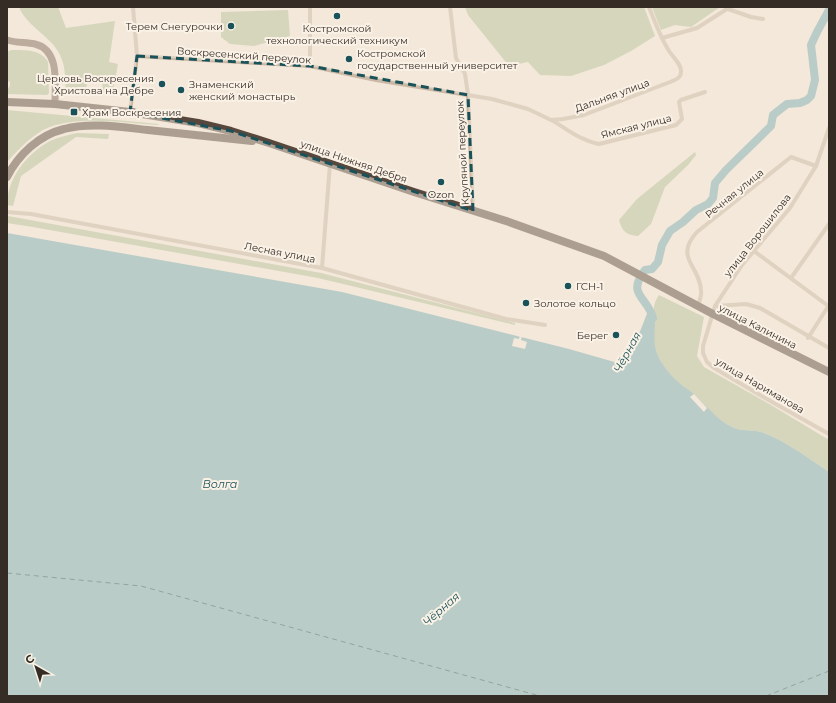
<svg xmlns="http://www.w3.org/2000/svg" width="836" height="703" font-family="Montserrat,sans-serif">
<rect width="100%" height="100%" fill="#f3e8d9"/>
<g fill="#b2c298">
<path d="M19,7H58L66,28L115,21L109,62L118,64L113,90L103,92L102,79L89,76L85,92H66C65,82 66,70 62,60C55,37 28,29 19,7Z"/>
<polygon points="465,7 644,7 655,36 631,51 604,65 571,76 540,75 528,62 509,66 468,15"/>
<polygon points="652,7 720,7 691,27 675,25 661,30"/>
<polygon points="288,10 290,36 254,46 230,44 221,37 221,12"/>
<path d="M11,50C24,50 41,49 48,62L49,93L47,95L7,94V90L10,86V82L7,81V52Z"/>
<path d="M7,110L159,124L158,125C125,123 74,114 43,130C29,138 18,150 7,162Z"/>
<path d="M77,133L109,134L108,139L76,137L21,176L13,206L7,205C7,179 27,153 50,141C59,137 68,135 77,133Z"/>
<path d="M695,152L696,155L688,165L665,187L651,224L638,236C626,235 622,231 619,220L637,199Z"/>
<polygon points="8,216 321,273 515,323 515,325 318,278 33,227 7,223"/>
<path d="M659,295L704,317L697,356L704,367L771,405L829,440V472C808,458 786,441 761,432C752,429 742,432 732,427C717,420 707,407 695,395C692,392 687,390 683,386C670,376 656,359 654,342C653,336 654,329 654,324C655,311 651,307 659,295Z"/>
</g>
<path fill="#77abb1" d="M7,233L342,292L569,349L618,363H622L626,359L641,329L648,311L650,308L653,309C658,323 651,338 657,353C661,365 673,378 683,386C687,389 692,392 695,395C707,406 717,420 732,427C742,432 752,429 761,432C786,441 808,458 829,472V696H7Z"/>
<g fill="#f3e8d9">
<polygon points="520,335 522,335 521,340 527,342 525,349 512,346 514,338 519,339"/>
<polygon points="694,394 707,408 704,412 690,397"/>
</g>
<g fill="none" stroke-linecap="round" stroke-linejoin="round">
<path stroke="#77abb1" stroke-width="8" d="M653,318C647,296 626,295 645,270L652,269L658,262L662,245L670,231L683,222L696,210L708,204L713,198L715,183L726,170L771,126L773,115L787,104L800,103L807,100L811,96L815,80L811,45L817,32L829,10"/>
<g stroke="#1a525a" stroke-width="1" stroke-dasharray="5 4" stroke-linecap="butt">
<polyline points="7,573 141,586 540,696"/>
<polyline points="766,696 829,671"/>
</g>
<g stroke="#cbb8a5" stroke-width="4">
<polyline points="310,7 310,66"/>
<polyline points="450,7 456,58 465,74 468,95 473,211"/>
<polyline points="728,9 751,17 763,19"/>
<polyline points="662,38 697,28 730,7"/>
<path d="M137,56L310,66L376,80L492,99L528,109L551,120L563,119L584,115L670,82C675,80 681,78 681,72C682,65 673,57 669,51C660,37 655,22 649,7"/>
<polyline points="130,112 137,56 133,7"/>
<path d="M552,120C567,130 581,140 599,144L676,125L682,119L679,102L681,100L705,92"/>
<polyline points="816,166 790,208 742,265 715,306 703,346 703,353 707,362 714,368 765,398 829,434"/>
<polyline points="7,212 31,214 322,268 506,319 545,325"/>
<polyline points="754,251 827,305"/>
<polyline points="322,268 330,164"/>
<polyline points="791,278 829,224"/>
<path d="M698,306C699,301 702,296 701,291C701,267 673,258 697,232L791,157L816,166L829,128"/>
<polyline points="715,306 746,304 760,308 829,348"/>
<polyline points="808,338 829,305"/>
</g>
<path stroke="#796457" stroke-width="7" d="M7,40C16,43 25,42 35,44C60,50 55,83 55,104"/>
<g stroke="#58473d" stroke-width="8">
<polyline points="7,102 55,104 130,112 198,123 231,131 269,143 414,192 509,222 604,256 713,314 829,372"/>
<path d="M7,177C18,155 39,135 64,129C90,122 121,127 148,130C183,134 217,137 252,141"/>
</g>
</g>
<path d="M0 0H836V703H0ZM137,56L310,66L468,95L473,211L231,131L130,112Z" fill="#f3e8d9" fill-opacity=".55" fill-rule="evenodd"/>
<path fill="none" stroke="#1a525a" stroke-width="3" stroke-dasharray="8 5" stroke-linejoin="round" d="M137,56L310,66L468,95L473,211L231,131L130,112Z"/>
<g fill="#1a525a" stroke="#faf2e6" stroke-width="1.5">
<circle cx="337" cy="16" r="4"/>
<circle cx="231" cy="26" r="4"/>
<circle cx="349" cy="59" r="4"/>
<circle cx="162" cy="84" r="4"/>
<circle cx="181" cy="90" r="4"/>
<rect x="70" y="108" width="8" height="8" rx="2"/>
<circle cx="441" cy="182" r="4"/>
<circle cx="568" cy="286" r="4"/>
<circle cx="526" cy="303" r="4"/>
<circle cx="616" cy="335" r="4"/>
</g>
<g text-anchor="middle" stroke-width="4" stroke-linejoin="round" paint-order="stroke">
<g font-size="10" fill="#362c26" stroke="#faf2e6" text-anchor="start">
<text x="223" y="30" text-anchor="end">Терем Cнегурочки</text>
<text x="337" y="32" text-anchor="middle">Костромской<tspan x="337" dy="12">технологический техникум</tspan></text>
<text x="357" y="57">Костромской<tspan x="357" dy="12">государственный университет</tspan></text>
<text x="154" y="82" text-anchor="end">Церковь Воскресения<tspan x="154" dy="12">Христова на Дебре</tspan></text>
<text x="189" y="88">Знаменский<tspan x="189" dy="12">женский монастырь</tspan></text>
<text x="82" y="116">Храм Воскресения</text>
<text x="441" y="198" text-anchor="middle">Ozon</text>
<text x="576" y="290">ГСН-1</text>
<text x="534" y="307">Золотое кольцо</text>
<text x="608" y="339" text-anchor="end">Берег</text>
</g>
<g font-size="10" fill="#362c26" stroke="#faf2e6">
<text transform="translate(244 55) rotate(4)" y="4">Воскресенский переулок</text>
<text transform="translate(612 95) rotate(-20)" y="4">Дальняя улица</text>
<text transform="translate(636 126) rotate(-14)" y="4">Ямская улица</text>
<text transform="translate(462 153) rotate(-93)" y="4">Крупяной переулок</text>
<text transform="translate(354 161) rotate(19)" y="4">улица Нижняя Дебря</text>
<text transform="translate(734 193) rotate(-39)" y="4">Речная улица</text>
<text transform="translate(757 235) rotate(-52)" y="4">улица Ворошилова</text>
<text transform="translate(280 252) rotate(11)" y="4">Лесная улица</text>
<text transform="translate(758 326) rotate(27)" y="4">улица Калинина</text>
<text transform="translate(760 385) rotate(30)" y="4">улица Нариманова</text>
</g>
<g font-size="11" font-style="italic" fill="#1a525a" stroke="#faf2e6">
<text transform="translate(627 352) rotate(-61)" y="4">Чёрная</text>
<text x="220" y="488">Волга</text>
<text transform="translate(441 609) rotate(-41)" y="4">Чёрная</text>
</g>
</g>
<rect width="836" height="703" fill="none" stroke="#362c26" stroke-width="16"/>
<g transform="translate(36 667) rotate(321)" stroke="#faf2e6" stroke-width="3" paint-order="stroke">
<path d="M0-3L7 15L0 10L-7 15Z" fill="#362c26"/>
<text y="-6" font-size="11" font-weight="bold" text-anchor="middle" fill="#362c26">С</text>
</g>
</svg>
